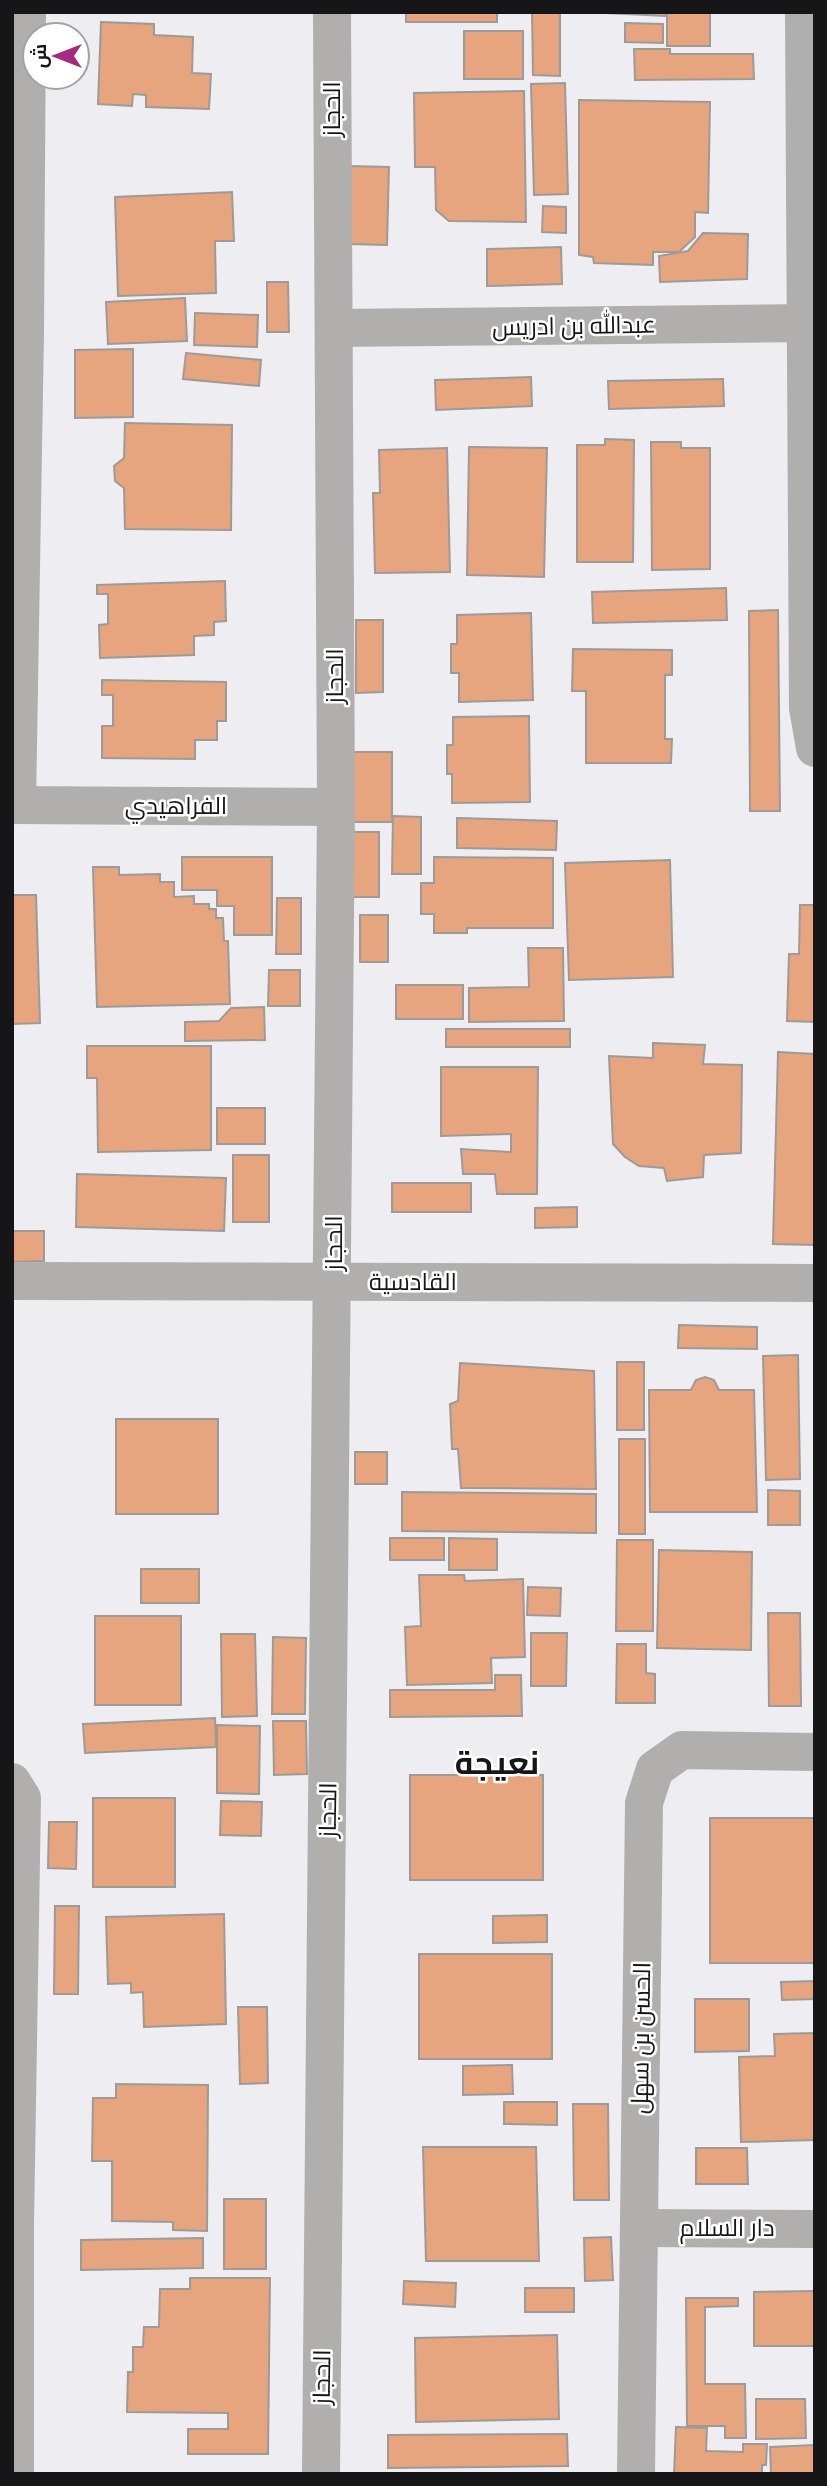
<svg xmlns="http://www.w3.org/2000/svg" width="827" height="2486" font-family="'Playfair Display',Cairo,serif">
<rect width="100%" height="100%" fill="#ededf2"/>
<g fill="#e6a57e" stroke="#9e9a97" stroke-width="2">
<rect x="406" y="12" width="91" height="10"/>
<polygon points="532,12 560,12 560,76 533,75"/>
<polygon points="584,12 666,12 666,16"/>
<rect x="667" y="12" width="43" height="34"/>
<polygon points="101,22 154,24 154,35 193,37 192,73 211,74 209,109 146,107 146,95 133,94 132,106 98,104"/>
<polygon points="625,23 663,24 663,43 625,42"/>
<rect x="464" y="31" width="59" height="48"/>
<polygon points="634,49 670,49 670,54 753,54 754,79 635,80"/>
<polygon points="565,83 568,194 534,195 531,84"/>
<polygon points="524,91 526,222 449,221 436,210 435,167 415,167 414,93"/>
<polygon points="579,100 710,102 708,213 695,212 695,237 679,252 653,252 653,265 594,263 593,257 579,255"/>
<polygon points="350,166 389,167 387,245 349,244"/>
<polygon points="232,192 234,241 215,241 216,293 118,296 115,197"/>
<polygon points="543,206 566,207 566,233 542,232"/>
<polygon points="703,233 748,234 747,279 660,282 659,256 688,251"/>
<polygon points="561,247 562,284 487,286 487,249"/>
<polygon points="267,282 288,282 289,332 267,332"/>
<polygon points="185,298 187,341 108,344 106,302"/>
<polygon points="195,313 258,315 257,347 194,345"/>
<polygon points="133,349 133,417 75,418 75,350"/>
<polygon points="186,353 261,360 259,386 183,379"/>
<polygon points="531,377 532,406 436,410 435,380"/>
<polygon points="723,379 724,406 609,409 608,381"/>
<polygon points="125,423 232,425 231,530 125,529 124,488 115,481 114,466 124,458"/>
<polygon points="605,439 634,440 633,562 577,562 577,445 605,445"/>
<polygon points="651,442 681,442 681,448 710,448 710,569 652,570"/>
<polygon points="469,447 547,448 544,577 467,575"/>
<polygon points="447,448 450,572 375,573 373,493 380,493 379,450"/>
<polygon points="225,581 226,621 214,622 214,635 194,636 194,655 100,658 99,625 108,624 108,594 97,594 97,585"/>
<polygon points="726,588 727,620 593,623 592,592"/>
<polygon points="778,610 780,811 750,811 749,611"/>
<polygon points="531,613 533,700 459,702 459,673 451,673 451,644 457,644 457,615"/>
<polygon points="356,620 383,620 383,692 356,693"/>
<polygon points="573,649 672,650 672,675 665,675 665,739 672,739 671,763 586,763 586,691 572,691"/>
<polygon points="102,680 226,682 226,721 217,721 217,740 195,740 195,759 102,758 102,726 113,726 113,695 102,695"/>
<polygon points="529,716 530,802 452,803 452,774 447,774 447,745 453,745 453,717"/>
<rect x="349" y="752" width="43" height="70"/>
<polygon points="393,816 421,817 421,874 392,874"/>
<polygon points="457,818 557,821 556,850 457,848"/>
<rect x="350" y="832" width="29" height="65"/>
<polygon points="182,857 272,857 272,935 234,935 234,906 217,906 217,890 182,890"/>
<polygon points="434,857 553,858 553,928 467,928 467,933 434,933 434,914 421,914 421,883 434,883"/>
<polygon points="670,860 673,977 569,980 565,863"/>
<polygon points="93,867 119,867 119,875 160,874 160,882 174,882 174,897 194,896 194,904 209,904 209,909 216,909 216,918 223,918 224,941 228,941 230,1004 97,1007"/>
<polygon points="12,895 36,895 40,1023 12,1024"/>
<polygon points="277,898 301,898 301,954 276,954"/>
<polygon points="800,905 815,905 815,1022 787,1021 789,954 799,954"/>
<rect x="360" y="915" width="28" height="47"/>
<polygon points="528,948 563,948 564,1021 469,1022 469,988 529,987"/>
<polygon points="269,970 300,970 300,1006 268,1006"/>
<rect x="396" y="985" width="67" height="34"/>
<polygon points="264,1007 265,1040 185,1041 185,1022 219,1021 231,1008"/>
<rect x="446" y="1029" width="124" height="18"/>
<polygon points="653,1043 705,1045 703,1064 742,1065 741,1153 704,1155 703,1177 667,1181 664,1168 639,1166 625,1157 613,1144 609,1056 653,1058"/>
<polygon points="87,1046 211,1046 211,1150 98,1152 97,1078 87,1078"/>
<polygon points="778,1052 815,1054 815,1245 773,1244"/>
<polygon points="441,1067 538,1067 537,1194 497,1194 495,1174 463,1174 461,1149 511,1152 511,1134 441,1136"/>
<rect x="217" y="1108" width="48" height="36"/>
<rect x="233" y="1155" width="36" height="67"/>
<polygon points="77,1174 226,1178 224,1231 76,1227"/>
<rect x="392" y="1183" width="79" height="29"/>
<polygon points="577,1207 577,1227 535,1228 535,1208"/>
<polygon points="12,1231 44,1231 44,1261 12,1262"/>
<polygon points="679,1325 757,1327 757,1349 678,1348"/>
<polygon points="798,1355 800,1479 766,1480 763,1356"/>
<rect x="617" y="1362" width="27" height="68"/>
<polygon points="460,1363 594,1371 596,1489 461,1488 458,1449 452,1449 450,1404 458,1401"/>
<polygon points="705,1377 714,1380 719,1390 754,1390 757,1512 650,1512 649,1390 691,1390 696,1380"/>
<rect x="116" y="1419" width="102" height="95"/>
<rect x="619" y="1439" width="26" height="95"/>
<rect x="355" y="1452" width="32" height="32"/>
<polygon points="768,1490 800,1491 800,1525 768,1525"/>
<polygon points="402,1492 596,1494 596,1533 402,1531"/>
<rect x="390" y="1538" width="54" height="22"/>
<polygon points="449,1538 497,1539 497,1570 449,1570"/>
<polygon points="617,1540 653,1540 653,1631 616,1631"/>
<polygon points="659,1550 752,1552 751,1650 657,1648"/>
<rect x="141" y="1569" width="58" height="34"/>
<polygon points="419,1575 464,1575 465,1581 523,1579 525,1657 491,1658 492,1683 407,1685 405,1627 421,1626"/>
<polygon points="528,1587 561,1588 560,1616 527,1615"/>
<polygon points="768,1613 800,1613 801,1706 769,1706"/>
<rect x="95" y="1616" width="86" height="89"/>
<polygon points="531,1633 567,1633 566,1686 531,1686"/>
<polygon points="221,1634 255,1634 257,1716 222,1717"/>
<polygon points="273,1637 306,1638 305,1714 272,1714"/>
<polygon points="617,1644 646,1644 646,1673 655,1674 655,1703 616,1703"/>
<polygon points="495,1675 521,1675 522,1716 390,1717 390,1690 495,1690"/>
<polygon points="215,1718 216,1747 85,1753 83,1724"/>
<polygon points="273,1721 306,1721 307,1774 274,1775"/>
<polygon points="217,1725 260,1726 259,1794 217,1793"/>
<rect x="410" y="1775" width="133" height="105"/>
<rect x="93" y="1798" width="82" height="89"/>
<polygon points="221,1801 262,1802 261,1836 220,1835"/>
<rect x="710" y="1818" width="105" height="145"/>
<polygon points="49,1822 77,1822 76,1869 48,1868"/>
<polygon points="55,1906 79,1906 78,1994 54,1994"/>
<polygon points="224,1914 226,2024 144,2027 143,1992 131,1993 131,1983 108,1984 106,1917"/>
<polygon points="547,1915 547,1942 493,1943 493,1916"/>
<rect x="419" y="1954" width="133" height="105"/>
<polygon points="815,1981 815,1999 782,2000 781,1982"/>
<polygon points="695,1999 749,1999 749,2051 695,2052"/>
<polygon points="238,2007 267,2007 268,2083 240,2084"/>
<polygon points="815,2033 815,2140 741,2142 739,2057 775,2056 774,2034"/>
<polygon points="512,2065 513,2094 463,2095 463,2066"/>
<polygon points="116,2084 208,2085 207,2231 173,2230 173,2222 112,2221 112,2161 92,2161 93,2098 116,2098"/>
<polygon points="504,2102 557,2102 557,2125 504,2124"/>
<polygon points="573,2104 608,2104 609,2200 574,2200"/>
<polygon points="423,2147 536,2147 539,2261 426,2261"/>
<polygon points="696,2148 747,2148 748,2184 696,2184"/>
<rect x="224" y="2199" width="42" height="70"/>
<polygon points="611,2237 613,2280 585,2281 584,2238"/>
<polygon points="203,2238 203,2268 81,2270 81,2240"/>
<polygon points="190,2278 270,2278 268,2454 188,2454 188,2429 228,2429 228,2413 127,2412 128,2372 133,2372 133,2347 143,2347 144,2327 159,2327 160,2289 190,2289"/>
<polygon points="404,2281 456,2283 455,2307 403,2304"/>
<rect x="525" y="2288" width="49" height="24"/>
<polygon points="815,2291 815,2346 754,2346 754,2292"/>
<polygon points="686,2298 738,2298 738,2306 705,2307 705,2384 745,2384 746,2438 725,2438 725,2426 687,2426"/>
<polygon points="557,2335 559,2419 416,2422 415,2338"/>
<polygon points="756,2399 805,2399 806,2438 756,2439"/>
<polygon points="676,2427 707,2428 706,2451 743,2452 743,2444 767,2444 766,2465 762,2465 762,2474 674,2474"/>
<polygon points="567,2434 568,2466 388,2468 388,2435"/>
<polygon points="815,2445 815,2474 771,2474 770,2447"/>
</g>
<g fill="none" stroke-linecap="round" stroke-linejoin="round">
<g stroke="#b1afae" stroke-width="38">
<polyline points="804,12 808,708 815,748"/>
<polyline points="334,328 815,323"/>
<polyline points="12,805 336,807"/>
<polyline points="17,805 25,332 27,12"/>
<polyline points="12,1281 815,1283"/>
<polyline points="12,1782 22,1798 15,2225 15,2474"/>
<polyline points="639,2228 815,2229"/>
<polyline points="321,2474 336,807 332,12"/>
<polyline points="636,2474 644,1803 655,1769 682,1750 815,1752"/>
</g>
</g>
<g text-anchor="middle" stroke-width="5" stroke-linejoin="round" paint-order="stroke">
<g font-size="24" fill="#161618" stroke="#fff">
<text transform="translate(332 109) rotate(-90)" y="8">الحجاز</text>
<text transform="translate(574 326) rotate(-1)" y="8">عبدالله بن ادريس</text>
<text transform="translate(335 676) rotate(-90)" y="8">الحجاز</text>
<text x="176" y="814">الفراهيدي</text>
<text transform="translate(334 1243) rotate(-90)" y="8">الحجاز</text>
<text x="413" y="1290">القادسية</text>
<text transform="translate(328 1810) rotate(-89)" y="8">الحجاز</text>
<text transform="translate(641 2038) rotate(-89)" y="8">الحسن بن سهل</text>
<text x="727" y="2236">دار السلام</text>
<text transform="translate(322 2377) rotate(-89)" y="8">الحجاز</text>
</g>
<g font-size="32" font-weight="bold" fill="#161618" stroke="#fff">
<text x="497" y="1774">نعيجة</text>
</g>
</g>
<rect width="827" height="2486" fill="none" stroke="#161618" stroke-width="28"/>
<g transform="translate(56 56) rotate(270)"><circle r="33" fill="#ffffff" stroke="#a2a2a3" stroke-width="2"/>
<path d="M0-5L12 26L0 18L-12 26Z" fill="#a52b81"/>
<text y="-10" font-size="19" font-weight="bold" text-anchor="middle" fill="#161618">ش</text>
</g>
</svg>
